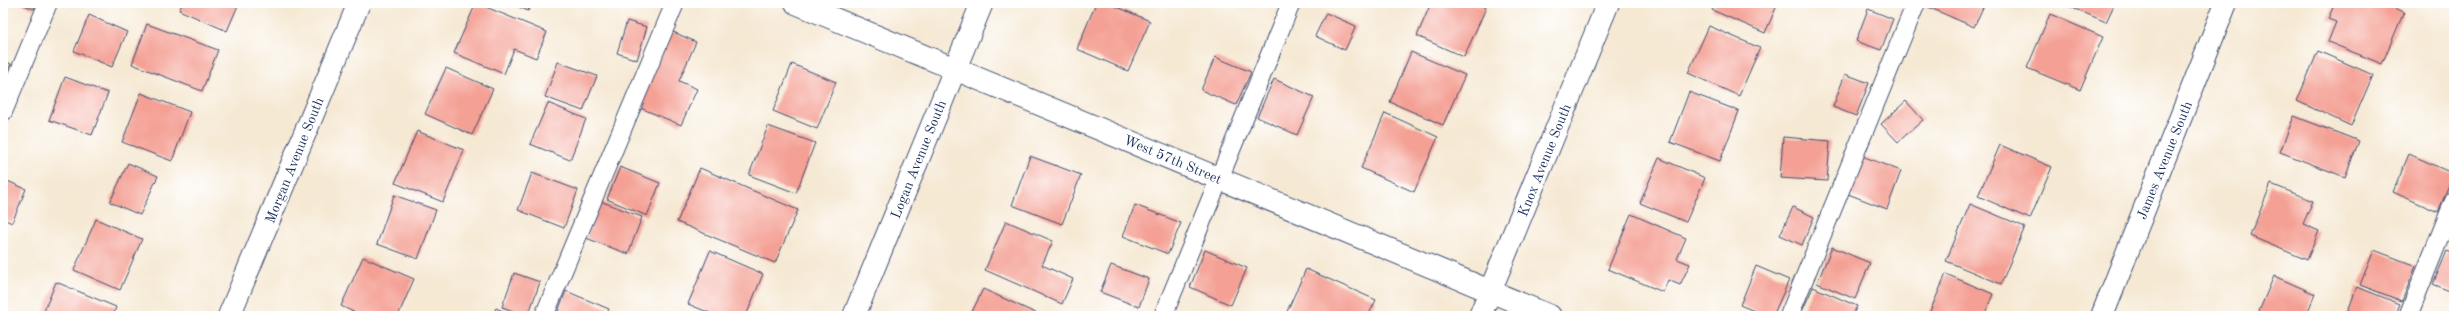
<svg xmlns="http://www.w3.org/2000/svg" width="2457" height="319" font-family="'Old Standard TT',serif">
<rect width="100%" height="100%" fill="#fff"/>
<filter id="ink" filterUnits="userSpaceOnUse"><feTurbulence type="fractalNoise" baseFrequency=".025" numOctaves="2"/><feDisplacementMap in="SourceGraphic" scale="8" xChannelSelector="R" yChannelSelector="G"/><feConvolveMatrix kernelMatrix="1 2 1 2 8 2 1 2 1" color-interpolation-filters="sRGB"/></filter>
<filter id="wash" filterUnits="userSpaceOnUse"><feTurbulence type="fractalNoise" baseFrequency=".012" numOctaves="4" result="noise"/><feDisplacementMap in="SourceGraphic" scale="16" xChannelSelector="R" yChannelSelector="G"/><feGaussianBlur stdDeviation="0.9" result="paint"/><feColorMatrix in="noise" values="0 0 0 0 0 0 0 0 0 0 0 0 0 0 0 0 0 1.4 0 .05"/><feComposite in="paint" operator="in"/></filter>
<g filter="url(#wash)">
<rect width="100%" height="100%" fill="#f6e9d4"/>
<g id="blocks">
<g fill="#f4a094">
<polygon points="19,3 36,3 34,9"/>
<polygon points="183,3 239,3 227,31 179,10"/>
<polygon points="476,3 547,32 536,58 514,49 504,74 454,53"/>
<polygon points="510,3 532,3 528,11"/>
<polygon points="1096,3 1108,3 1150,21 1128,71 1077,49"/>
<polygon points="1431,3 1474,3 1486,8 1464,57 1417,36"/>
<polygon points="1715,3 1778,3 1765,33 1712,10"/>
<polygon points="1927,3 1985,3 1974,27 1926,6"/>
<polygon points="2061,3 2115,3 2106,22"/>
<polygon points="2335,3 2384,3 2404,12 2382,64 2328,42 2336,22 2328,19"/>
<polygon points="1868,9 1893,19 1881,50 1856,41"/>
<polygon points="1326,13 1356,26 1345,50 1315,36"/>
<polygon points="2050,14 2103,37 2080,90 2027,68"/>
<polygon points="89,15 127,32 112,67 74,51"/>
<polygon points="627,21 647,27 637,60 617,53"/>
<polygon points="147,24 218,50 202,91 132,64"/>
<polygon points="1709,26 1760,48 1739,96 1688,73"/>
<polygon points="671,31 696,42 679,81 697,89 681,125 638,107"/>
<polygon points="2318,51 2373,75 2351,126 2297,101"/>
<polygon points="1411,52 1465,75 1443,125 1390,102"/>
<polygon points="1215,57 1251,72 1236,105 1201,90"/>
<polygon points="3,60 11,64 3,84"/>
<polygon points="558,62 597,76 583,111 545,97"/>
<polygon points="792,64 836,82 817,129 773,111"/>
<polygon points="446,68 493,89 472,135 425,114"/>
<polygon points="1845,74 1869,83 1856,116 1833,107"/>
<polygon points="65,77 108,93 92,135 49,120"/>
<polygon points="1274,79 1314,97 1297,135 1257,117"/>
<polygon points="1689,92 1739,111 1720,161 1670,142"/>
<polygon points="141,93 190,112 172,161 122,142"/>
<polygon points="1906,101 1923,120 1898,142 1881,124"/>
<polygon points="548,103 586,119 570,160 530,144"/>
<polygon points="1385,113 1438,137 1414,192 1361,168"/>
<polygon points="2294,116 2359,141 2345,177 2280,152"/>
<polygon points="768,126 815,143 796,193 749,175"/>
<polygon points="417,131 464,150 443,202 395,183"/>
<polygon points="1783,137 1830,141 1827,181 1780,178"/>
<polygon points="2000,145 2052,167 2030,219 1978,196"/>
<polygon points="2409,154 2454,174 2438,212 2393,192"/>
<polygon points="1030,156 1081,175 1062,224 1012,205"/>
<polygon points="1862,156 1901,171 1887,209 1848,194"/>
<polygon points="1659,158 1705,178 1686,222 1640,203"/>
<polygon points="128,163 158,176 140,215 110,202"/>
<polygon points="620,167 660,183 647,216 607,199"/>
<polygon points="700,168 798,210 775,263 677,222"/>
<polygon points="532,173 578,190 564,228 518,210"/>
<polygon points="3,179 26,189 12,223 3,219"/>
<polygon points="2271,184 2313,201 2303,224 2319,231 2307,260 2250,236"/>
<polygon points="394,195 436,210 418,259 377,244"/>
<polygon points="600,201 642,217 628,254 586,238"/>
<polygon points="1970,204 2025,227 2001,284 1946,261"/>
<polygon points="1135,205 1181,223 1168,254 1123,236"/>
<polygon points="1793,207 1814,217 1802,245 1780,235"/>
<polygon points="1631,214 1686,238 1677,259 1690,264 1680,285 1668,280 1663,292 1608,269"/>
<polygon points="96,219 142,239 120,290 74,270"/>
<polygon points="1006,221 1053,241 1042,265 1073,279 1062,304 985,270"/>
<polygon points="1832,247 1870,263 1855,299 1817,283"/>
<polygon points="1205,250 1247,268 1231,305 1190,287"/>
<polygon points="2374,250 2416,266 2402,301 2360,285"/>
<polygon points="710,251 763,274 746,316 717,316 688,304"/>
<polygon points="2447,251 2454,254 2454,293 2433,284"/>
<polygon points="363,257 414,279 398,316 362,316 341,306"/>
<polygon points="1111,265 1149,279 1139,307 1100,292"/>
<polygon points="1756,266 1789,280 1773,316 1766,316 1740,305"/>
<polygon points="1306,269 1376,300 1368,316 1285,316"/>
<polygon points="514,273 540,282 528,316 502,307"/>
<polygon points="1946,274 1993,294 1984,316 1928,316"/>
<polygon points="2274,276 2315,294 2306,316 2257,316"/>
<polygon points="56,282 116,307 113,316 42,316"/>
<polygon points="1813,287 1857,306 1852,316 1800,316"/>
<polygon points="2357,287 2400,304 2395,316 2346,316"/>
<polygon points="983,289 1042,316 970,316"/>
<polygon points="566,291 609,309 606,316 556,316"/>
<polygon points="496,308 514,316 492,316"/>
</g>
</g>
</g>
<g filter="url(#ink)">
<use href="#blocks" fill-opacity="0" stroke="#3c4b70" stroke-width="1"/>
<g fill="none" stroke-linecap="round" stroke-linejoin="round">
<defs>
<g id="lane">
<polyline points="3,112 48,3"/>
<polyline points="544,316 675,3"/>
<polyline points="1163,316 1291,3"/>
<polyline points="1789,316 1916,3"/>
<polyline points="2408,316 2454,201"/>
</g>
<g id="street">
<polyline points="796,3 1550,316"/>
<polyline points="229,316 359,3"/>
<polyline points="854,316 982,3"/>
<polyline points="1480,316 1608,3"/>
<polyline points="2102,316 2226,3"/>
</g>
</defs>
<use href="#lane" stroke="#3c4b70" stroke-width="20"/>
<use href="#street" stroke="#3c4b70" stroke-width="24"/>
<use href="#lane" stroke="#fff" stroke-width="18"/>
<use href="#street" stroke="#fff" stroke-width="22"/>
</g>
</g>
<g text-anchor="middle" stroke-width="3" stroke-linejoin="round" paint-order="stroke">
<g font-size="14" fill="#1b2f5e" stroke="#fff">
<text transform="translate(918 159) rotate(-68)" y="5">Logan Avenue South</text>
<text transform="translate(1173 159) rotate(23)" y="5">West 57th Street</text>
<text transform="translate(294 160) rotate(-68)" y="5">Morgan Avenue South</text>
<text transform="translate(1544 160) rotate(-68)" y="5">Knox Avenue South</text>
<text transform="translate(2164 160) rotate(-68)" y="5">James Avenue South</text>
</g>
</g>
<rect width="2457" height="319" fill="none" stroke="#fff" stroke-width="16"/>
</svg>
